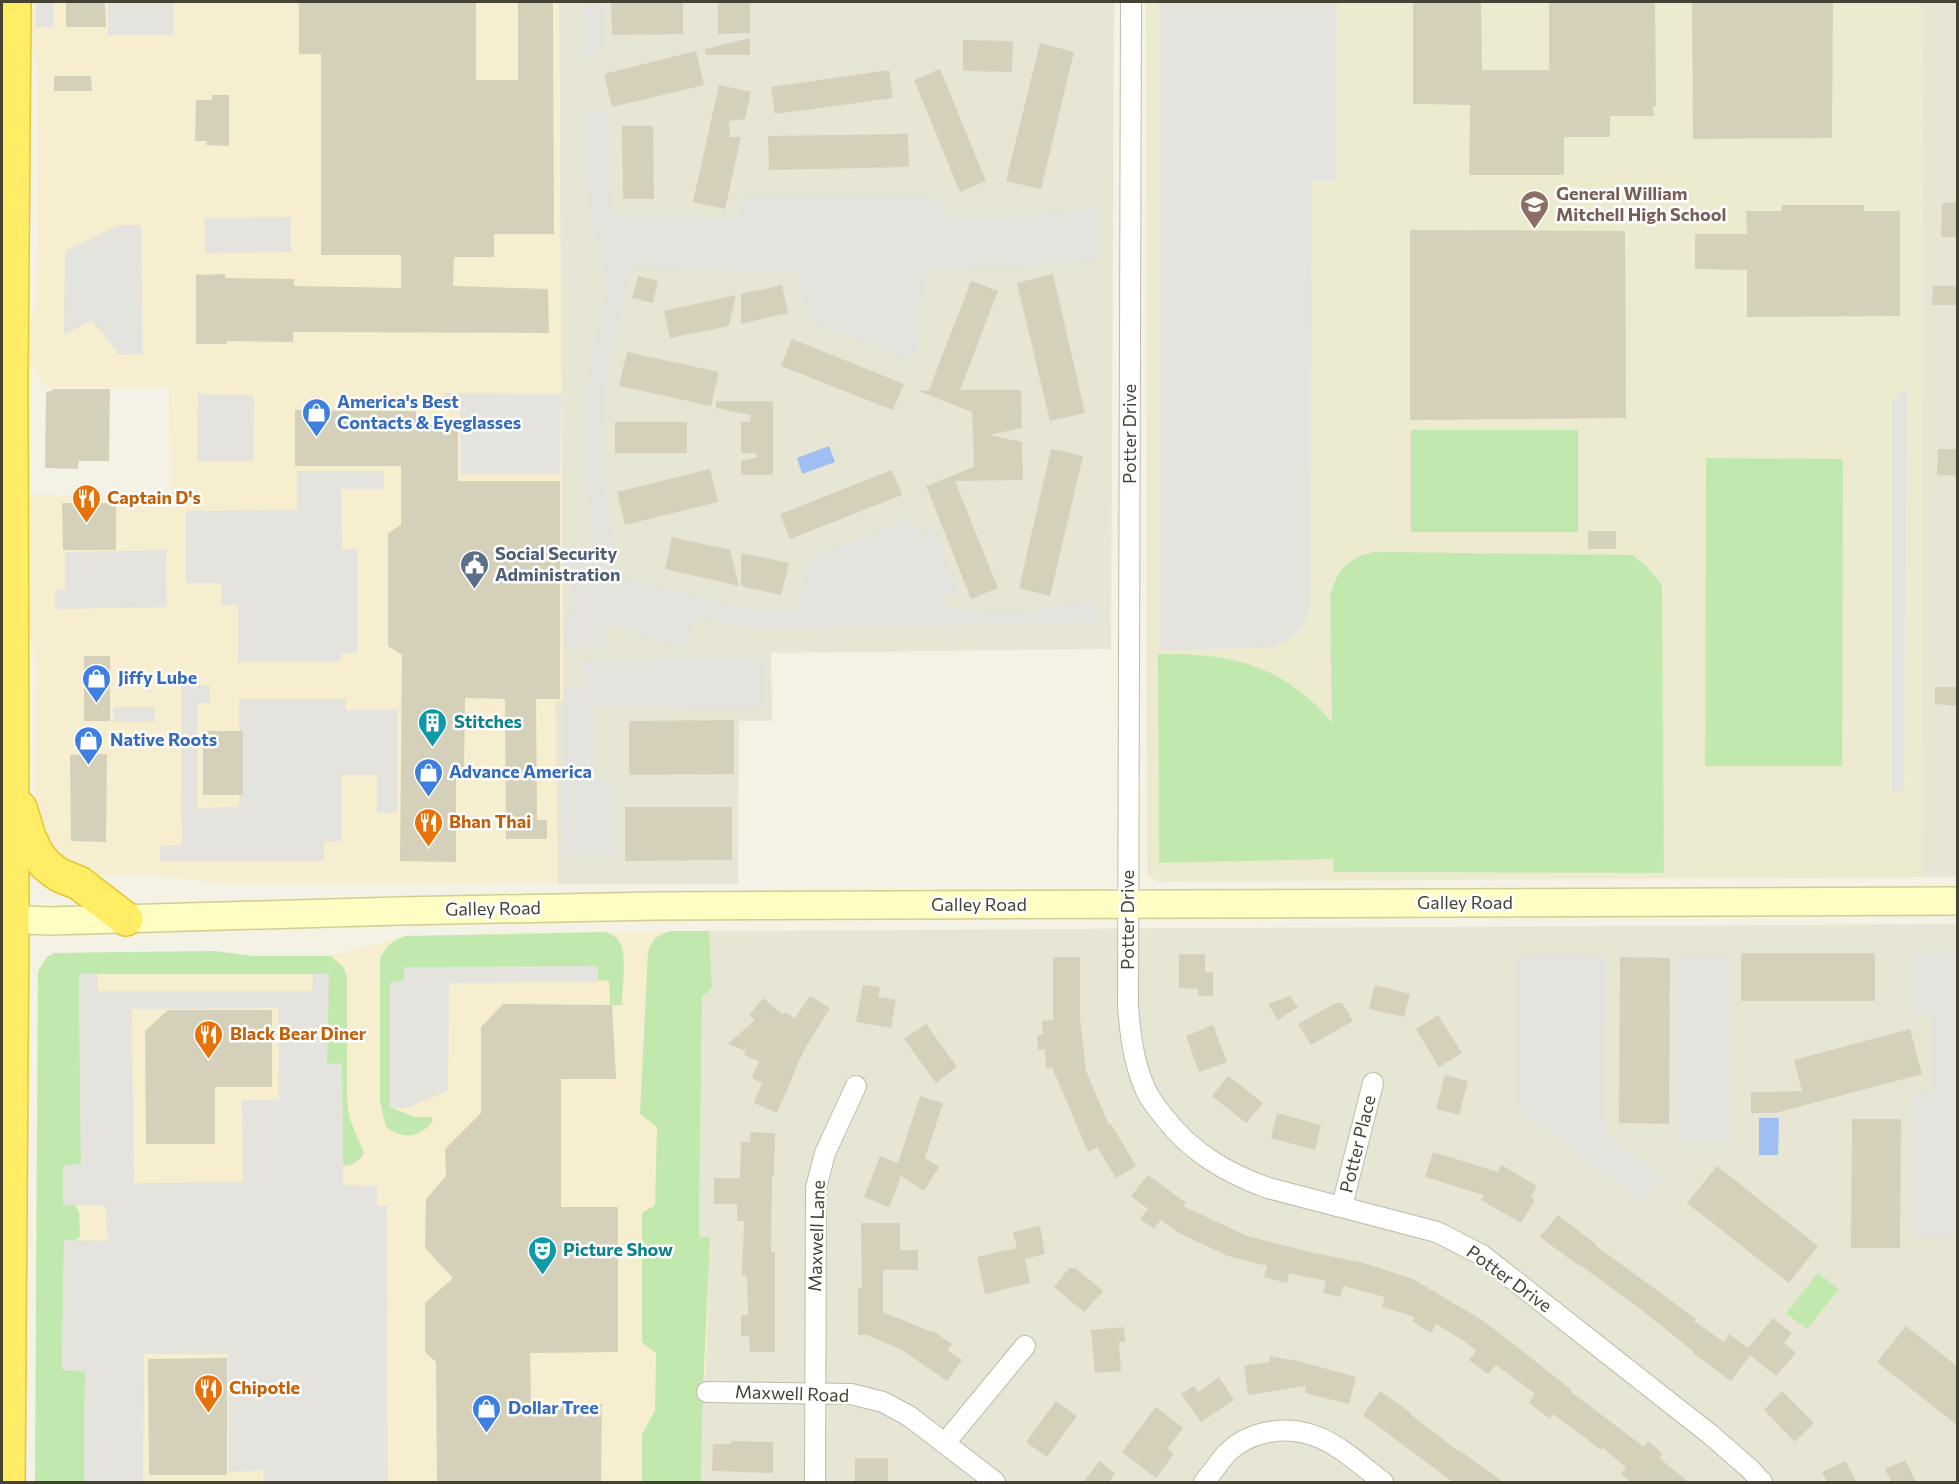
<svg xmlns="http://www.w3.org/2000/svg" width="1959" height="1484" font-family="Commissioner,sans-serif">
<rect width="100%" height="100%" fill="#f3f2e5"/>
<g fill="#e7e5d3">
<polygon points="559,2 1114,2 1111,649 771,653 772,721 739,721 738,884 558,884 555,701 563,701"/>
<polygon points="1923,2 1957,2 1958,877 1921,877"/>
<polygon points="1957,924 1957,1482 700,1482 701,1414 706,1362 710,1238 699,1237 702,997 712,988 709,931"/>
</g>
<g fill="#f6eecf">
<polygon points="28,2 559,2 563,702 555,701 558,884 231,884 151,875 87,875 56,864 34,820 36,662 24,597 26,495 171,496 169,388 45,387 28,359 26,344 28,328 36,307 38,71 28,31"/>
<polygon points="709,931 712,988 702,997 699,1237 710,1237 706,1362 701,1414 700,1482 35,1482 37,982 38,971 47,957 54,953 215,951 253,956 331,956 405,936"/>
</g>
<polygon fill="#edebcf" points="1146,2 1923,2 1921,877 1158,882 1147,874"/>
<g fill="#c1e9ad">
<rect x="1411" y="430" width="167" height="102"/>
<polygon points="1706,458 1843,459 1842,766 1705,766"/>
<path d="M1374,552L1633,555L1647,567L1662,585L1664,873L1334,872L1333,859L1159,863L1158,654C1222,653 1272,661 1320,709C1324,713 1328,719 1332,723L1330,597C1337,570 1347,558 1374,552Z"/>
<path d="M670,931H709L712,988L702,997L699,1237H710C707,1319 701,1401 701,1482H642V1434L655,1411L656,1353L642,1342V1213L655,1205L657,1127L640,1114L648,953C651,940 657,935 670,931Z"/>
<path d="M605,932C611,934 617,937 620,943C627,954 622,990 622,1005H610L609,981L598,980L597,966L391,982L390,1107L415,1117H432L433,1121C420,1138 404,1140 386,1127L380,1101V960C385,946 391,942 405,936Z"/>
<path d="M215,951L253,956H331L344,968L347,978V1098L349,1117L364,1153C358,1162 354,1165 343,1166L342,1065L327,1064L328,974H79L81,1164L63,1205H74L79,1211L80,1237L74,1241L64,1240L62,1370L85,1371L84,1482H35L38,971L47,957L54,953Z"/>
<polygon points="1818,1273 1839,1289 1807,1329 1786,1313"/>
</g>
<g fill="#e4e3de" fill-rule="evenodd">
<rect x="36" y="2" width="17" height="25"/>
<rect x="108" y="2" width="65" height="33"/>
<polygon points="584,2 604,2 603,51 582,60"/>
<polygon points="1159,2 1337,2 1336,181 1312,181 1310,608 1304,624 1295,634 1285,642 1273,647 1159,651"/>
<polygon points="586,112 608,112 612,214 738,218 743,195 940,197 946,217 1006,217 1099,207 1097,259 1015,268 926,270 916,349 912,360 809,320 798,272 631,268 605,382 601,474 621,578 750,610 798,610 809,559 910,518 919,535 934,529 958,591 941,597 946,608 1014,613 1098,600 1099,622 835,627 751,627 695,618 686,649 606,625 606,648 564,648 565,614 577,610 563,556 596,545 584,477 586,384 607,284 590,211 586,182"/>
<polygon points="291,217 291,252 205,253 204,218"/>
<polygon points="119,225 141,225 143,354 119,355 92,320 64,335 65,251"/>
<polygon points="1907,386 1904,791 1892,794 1892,402"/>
<polygon points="444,393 561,394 560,474 460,474 460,411 444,411"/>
<polygon points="198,394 254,395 253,461 197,461"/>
<polygon points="297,471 384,471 384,489 341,489 342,549 357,549 357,653 341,653 340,662 238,662 238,605 221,605 221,583 186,583 186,511 297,510"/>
<polygon points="166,550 167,607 55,609 55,590 65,590 65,552"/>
<polygon points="763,657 764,708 593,706 593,780 615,783 617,855 562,855 564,687 584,687 582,659"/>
<polygon points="181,678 196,678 196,685 210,685 210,703 197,703 197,808 239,807 239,699 346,699 346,710 397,710 397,813 377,813 377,775 341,775 341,841 324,842 324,861 160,861 160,846 182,845"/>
<polygon points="113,707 155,707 155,722 114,722"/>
<polygon points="1913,952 1957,952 1957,1236 1913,1235 1914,1091 1931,1091 1931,1016 1913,1015"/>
<polygon points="1516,956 1605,956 1603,1131 1663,1179 1642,1201 1517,1108"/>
<polygon points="1730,956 1731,1142 1679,1142 1678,957"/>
<polygon points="597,966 598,982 449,983 448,1091 406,1108 390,1108 390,982 404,982 404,967"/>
<path d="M79,974H98V991H312L313,974H329L327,1063L342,1064L343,1185L377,1186V1205L387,1206L388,1482H264L263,1470L229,1472L228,1354H144L143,1482H84L85,1371L62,1370L64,1240L108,1241L105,1205H63V1165L81,1164ZM278,1008L279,1100H242L243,1182L134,1183L132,1009Z"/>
</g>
<g fill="#9fbef2">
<polygon points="829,446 835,462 802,474 797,458"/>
<polygon points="1759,1118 1779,1118 1778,1155 1759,1155"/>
</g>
<g fill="#d5d0ba">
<polygon points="66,2 105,2 106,27 66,27"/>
<polygon points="299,2 476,2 476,80 518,80 518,2 553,2 554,234 494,234 494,257 454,257 453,286 548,289 549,333 293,332 293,342 227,341 227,344 196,344 196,275 225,274 225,278 294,279 294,286 401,288 401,255 321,255 321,54 299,54"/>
<polygon points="611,2 683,2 683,34 612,35"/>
<polygon points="718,2 750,2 750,33 718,34"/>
<polygon points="1413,2 1481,2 1482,70 1549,70 1549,2 1655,2 1656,106 1653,106 1654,116 1610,116 1610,137 1564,137 1564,175 1469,175 1470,105 1413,104"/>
<polygon points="1692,2 1833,2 1832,138 1693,139"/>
<polygon points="750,38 750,55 706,55 705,49"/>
<polygon points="963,40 1013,41 1012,72 963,71"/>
<polygon points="1040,43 1074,52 1041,189 1006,181"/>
<polygon points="696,51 704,85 612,107 604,74"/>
<polygon points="940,69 986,181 960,192 914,80"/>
<polygon points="889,70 893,98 775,114 771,87"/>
<polygon points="54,76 91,76 92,91 54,91"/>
<polygon points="719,85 751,92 745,119 729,121 730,137 741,137 725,209 693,202"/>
<polygon points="212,95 229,95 229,146 206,145 207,141 195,141 196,100 212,100"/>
<polygon points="622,126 653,126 654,199 623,199"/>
<polygon points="908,134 909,167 769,170 768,136"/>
<polygon points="1958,202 1958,237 1941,237 1942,203"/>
<polygon points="1782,205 1864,205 1864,211 1900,211 1900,316 1747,317 1747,270 1695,269 1695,234 1747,234 1746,211 1781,211"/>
<polygon points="1410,230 1625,231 1626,418 1410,420"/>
<polygon points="1053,274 1085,413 1050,421 1017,283"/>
<polygon points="638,276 658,281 653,303 632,298"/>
<polygon points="971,281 998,291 960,390 1021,390 1022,428 989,435 1022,442 1023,480 955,481 998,588 971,599 926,486 974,467 972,412 918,391 929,390"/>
<polygon points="782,285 788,313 741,324 741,294"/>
<polygon points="1933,286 1957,286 1956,305 1932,305"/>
<polygon points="736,295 729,326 670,338 664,311"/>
<polygon points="792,339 904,384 893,410 781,366"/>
<polygon points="627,352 719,372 711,406 619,386"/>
<polygon points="54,389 110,389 109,461 79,461 78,469 45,468 46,393"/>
<polygon points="716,401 773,401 773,475 741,475 741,461 757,457 756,453 741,453 741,422 750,422 751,415 716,408"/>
<polygon points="295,410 416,411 416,425 458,425 458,481 560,481 560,699 536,699 537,820 547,820 547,839 506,839 505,699 465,698 464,770 456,770 456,862 400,861 402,655 388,646 388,533 401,525 401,466 295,466"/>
<rect x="615" y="422" width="72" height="31"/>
<polygon points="1051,449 1083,456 1050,596 1019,588"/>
<polygon points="1938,449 1958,449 1958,476 1937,475"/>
<polygon points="710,469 718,502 625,525 617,492"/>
<polygon points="892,470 902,495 790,539 780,514"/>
<polygon points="62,503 116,503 116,550 63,550"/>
<rect x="1588" y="531" width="28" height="18"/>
<polygon points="672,537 730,550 739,586 665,569"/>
<polygon points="741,553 789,563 781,595 741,586"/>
<rect x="84" y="656" width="26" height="65"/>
<polygon points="1935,687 1958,687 1958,706 1935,704"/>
<polygon points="734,720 734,774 629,775 629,721"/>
<rect x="203" y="731" width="40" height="64"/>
<polygon points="107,754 106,842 71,841 70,755"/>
<polygon points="625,807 732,807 732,860 625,861"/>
<rect x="1741" y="953" width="134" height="48"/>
<polygon points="1179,954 1205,954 1205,972 1213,972 1213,996 1198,996 1198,989 1179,988"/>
<polygon points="1053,957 1080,957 1080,1018 1086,1071 1109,1125 1111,1124 1136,1166 1116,1178 1097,1147 1088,1152 1052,1067 1046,1068 1045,1049 1038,1050 1037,1036 1043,1034 1042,1021 1053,1020"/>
<polygon points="1620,957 1670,958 1669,1124 1619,1123"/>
<polygon points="863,985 880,987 878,997 896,1000 891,1028 856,1022"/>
<polygon points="1375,985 1410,994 1404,1017 1369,1009"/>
<polygon points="810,996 830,1008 804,1050 777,1113 754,1103 762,1083 752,1078 759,1061 744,1055 746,1051 728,1044 755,1020 749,1015 763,998 783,1015 785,1012 795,1018"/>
<polygon points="1290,996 1298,1007 1278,1020 1268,1004"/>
<polygon points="1336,1003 1342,1003 1353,1021 1311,1045 1298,1024"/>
<polygon points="503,1004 612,1005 616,1079 561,1079 561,1207 618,1207 618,1352 530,1353 531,1405 602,1404 601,1482 437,1482 436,1362 425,1352 425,1303 453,1278 425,1248 426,1199 446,1176 445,1149 481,1113 481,1027"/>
<polygon points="168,1010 272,1010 272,1087 215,1087 215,1144 146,1144 145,1031"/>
<polygon points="1438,1015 1462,1053 1439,1067 1416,1029"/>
<polygon points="926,1024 957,1067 936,1083 904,1039"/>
<polygon points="1213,1025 1227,1062 1199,1072 1186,1036"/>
<polygon points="1910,1029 1922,1074 1775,1113 1751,1113 1751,1092 1802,1091 1794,1060"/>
<polygon points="1445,1075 1468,1081 1459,1115 1436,1109"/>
<polygon points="1228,1076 1263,1103 1246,1123 1212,1096"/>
<polygon points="920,1096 943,1103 925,1158 939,1167 924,1191 901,1176 889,1207 864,1197 880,1156 898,1163"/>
<polygon points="1277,1113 1321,1125 1315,1150 1271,1138"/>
<polygon points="1852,1119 1901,1119 1900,1248 1851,1248"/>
<polygon points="751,1132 775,1133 774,1176 772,1176 771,1252 775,1252 775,1352 750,1352 749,1336 741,1336 741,1315 748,1315 747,1276 742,1276 744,1221 737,1221 737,1204 714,1204 714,1178 740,1178 741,1142 750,1142"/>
<polygon points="1433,1152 1498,1172 1501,1165 1537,1186 1531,1197 1535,1200 1521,1223 1481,1200 1484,1195 1425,1177"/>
<polygon points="1717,1166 1818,1246 1789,1283 1687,1203"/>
<polygon points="1148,1175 1186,1203 1183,1206 1247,1236 1314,1253 1360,1262 1413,1279 1485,1322 1572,1390 1571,1392 1644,1447 1648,1441 1663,1454 1659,1458 1689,1482 1631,1482 1621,1474 1626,1467 1603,1448 1601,1450 1553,1414 1550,1419 1529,1403 1535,1394 1506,1372 1496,1365 1488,1374 1469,1360 1476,1351 1464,1341 1436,1324 1431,1333 1412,1321 1415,1317 1382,1307 1385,1297 1343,1286 1340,1297 1323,1293 1326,1281 1289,1273 1287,1283 1264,1277 1267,1266 1228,1256 1179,1233 1161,1220 1154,1229 1140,1219 1148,1209 1131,1196"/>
<polygon points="1558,1215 1596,1244 1595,1245 1696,1319 1694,1321 1724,1342 1729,1334 1748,1348 1773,1318 1792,1333 1784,1343 1796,1353 1776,1376 1750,1355 1731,1381 1693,1353 1694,1352 1643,1311 1580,1265 1579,1266 1540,1237"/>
<polygon points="861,1223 900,1223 900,1250 918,1250 918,1270 883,1270 883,1312 932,1332 933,1331 952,1344 947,1350 962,1360 947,1381 902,1350 867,1335 858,1335 858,1288 862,1288"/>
<polygon points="1040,1226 1045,1254 1025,1259 1030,1283 985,1294 977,1257 1017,1248 1013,1232"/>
<polygon points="1069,1268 1075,1268 1103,1291 1084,1312 1054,1287"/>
<polygon points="1906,1326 1958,1367 1958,1426 1877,1362"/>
<polygon points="1124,1327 1125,1342 1119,1342 1121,1371 1095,1373 1091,1330"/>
<polygon points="1269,1356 1298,1361 1356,1377 1349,1404 1305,1393 1306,1386 1248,1395 1244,1366 1270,1362"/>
<polygon points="227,1358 227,1475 149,1475 148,1359"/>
<polygon points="1219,1377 1234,1400 1201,1422 1181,1394 1194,1386 1198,1392"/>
<polygon points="1380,1391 1411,1413 1410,1414 1458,1451 1459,1450 1503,1482 1453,1482 1363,1415"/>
<polygon points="1782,1391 1814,1423 1795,1442 1764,1410"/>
<polygon points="1056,1401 1077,1416 1047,1457 1026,1442"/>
<polygon points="1156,1407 1183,1428 1167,1449 1174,1454 1156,1478 1122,1452"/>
<polygon points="731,1441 773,1442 773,1473 712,1471 713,1444 731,1444"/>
<rect x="855" y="1458" width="33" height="24"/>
<polygon points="1905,1460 1916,1482 1891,1482 1885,1469"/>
<polygon points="1100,1461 1115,1474 1109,1482 1083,1482"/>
<polygon points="1846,1461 1856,1482 1827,1482 1822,1472"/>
</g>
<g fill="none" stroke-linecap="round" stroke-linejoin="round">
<defs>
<g id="street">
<path d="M1131,2L1128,1005C1130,1032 1133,1060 1144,1086C1148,1097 1156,1107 1164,1117C1191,1152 1226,1173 1268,1188L1437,1232L1482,1255L1711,1435L1751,1470L1762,1482"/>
<polyline points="1342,1206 1373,1083"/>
<polyline points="707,1392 851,1394 883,1402 909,1416 995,1482"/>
<polyline points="945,1443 1025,1346"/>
<polyline points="815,1482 816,1188 825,1153 856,1086"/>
<path d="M1204,1482C1212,1473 1219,1462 1227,1453C1237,1443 1251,1436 1264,1433C1316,1421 1345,1453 1383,1482"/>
</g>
<polyline id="secondary" points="2,919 50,921 399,911 657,906 1958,901"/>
<g id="highway">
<polyline points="20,808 29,837 37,854 46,865 59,875 79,883 126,919"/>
<polyline points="8,1482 12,920 11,375 14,2"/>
</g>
</defs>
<use href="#street" stroke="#bfbca8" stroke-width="22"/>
<use href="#secondary" stroke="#d2ce92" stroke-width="30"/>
<use href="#highway" stroke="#e2c731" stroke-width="36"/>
<use href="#street" stroke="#fff" stroke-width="20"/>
<use href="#secondary" stroke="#fffdc4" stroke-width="27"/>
<use href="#highway" stroke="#ffed65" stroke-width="33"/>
</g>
<defs>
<symbol id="school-pin" viewBox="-11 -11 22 30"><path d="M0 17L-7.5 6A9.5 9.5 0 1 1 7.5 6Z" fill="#8d6e63" stroke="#fff"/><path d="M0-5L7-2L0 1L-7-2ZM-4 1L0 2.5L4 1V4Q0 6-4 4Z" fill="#fff"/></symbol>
<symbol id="shop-pin" viewBox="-11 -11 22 30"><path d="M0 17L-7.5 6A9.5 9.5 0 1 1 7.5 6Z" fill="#3f7fe0" stroke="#fff"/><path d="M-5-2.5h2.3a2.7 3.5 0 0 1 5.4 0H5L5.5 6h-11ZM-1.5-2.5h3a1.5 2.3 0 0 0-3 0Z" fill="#fff"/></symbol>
<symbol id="restaurant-pin" viewBox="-11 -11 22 30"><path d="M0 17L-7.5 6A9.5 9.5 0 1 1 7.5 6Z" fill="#e8710a" stroke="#fff"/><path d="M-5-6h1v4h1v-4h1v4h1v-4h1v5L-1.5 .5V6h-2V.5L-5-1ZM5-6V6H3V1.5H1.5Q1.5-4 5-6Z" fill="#fff"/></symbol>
<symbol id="civic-pin" viewBox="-11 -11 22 30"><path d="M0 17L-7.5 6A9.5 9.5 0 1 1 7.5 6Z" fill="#5c6f8a" stroke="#fff"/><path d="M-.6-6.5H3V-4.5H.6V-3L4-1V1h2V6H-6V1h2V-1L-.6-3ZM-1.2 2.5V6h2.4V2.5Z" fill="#fff"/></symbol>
<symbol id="building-pin" viewBox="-11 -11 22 30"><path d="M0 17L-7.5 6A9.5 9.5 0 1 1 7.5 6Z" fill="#0f9aa8" stroke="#fff"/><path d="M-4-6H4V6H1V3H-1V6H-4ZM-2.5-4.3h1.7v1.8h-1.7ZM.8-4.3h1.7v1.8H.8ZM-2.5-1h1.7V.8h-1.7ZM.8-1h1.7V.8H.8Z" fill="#fff"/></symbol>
<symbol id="theatre-pin" viewBox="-11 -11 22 30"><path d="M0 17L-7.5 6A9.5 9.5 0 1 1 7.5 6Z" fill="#0f9aa8" stroke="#fff"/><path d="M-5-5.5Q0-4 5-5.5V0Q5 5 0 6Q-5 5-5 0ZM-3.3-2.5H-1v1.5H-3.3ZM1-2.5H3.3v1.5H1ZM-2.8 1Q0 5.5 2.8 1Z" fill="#fff"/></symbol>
</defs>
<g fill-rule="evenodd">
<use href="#school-pin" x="1518" y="188" width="33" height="45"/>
<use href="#shop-pin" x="300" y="396" width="33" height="45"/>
<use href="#restaurant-pin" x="70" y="482" width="33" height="45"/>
<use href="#civic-pin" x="458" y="548" width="33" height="45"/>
<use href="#shop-pin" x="80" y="662" width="33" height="45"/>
<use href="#building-pin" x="416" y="706" width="33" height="45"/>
<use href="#shop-pin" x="72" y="724" width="33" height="45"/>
<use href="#shop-pin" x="412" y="756" width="33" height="45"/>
<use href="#restaurant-pin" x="412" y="806" width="33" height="45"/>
<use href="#restaurant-pin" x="192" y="1018" width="33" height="45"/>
<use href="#theatre-pin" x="526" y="1234" width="33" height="45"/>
<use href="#restaurant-pin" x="192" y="1372" width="33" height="45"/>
<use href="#shop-pin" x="470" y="1392" width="33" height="45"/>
</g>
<g text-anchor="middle" stroke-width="5" stroke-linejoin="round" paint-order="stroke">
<g font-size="18" font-weight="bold" fill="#785e54" stroke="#fff" text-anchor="start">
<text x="1556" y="200">General William<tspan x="1556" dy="21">Mitchell High School</tspan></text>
</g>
<g font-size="18" font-weight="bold" fill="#366cbe" stroke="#fff" text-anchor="start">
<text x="337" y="408">America's Best<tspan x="337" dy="21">Contacts &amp; Eyeglasses</tspan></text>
<text x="118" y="684">Jiffy Lube</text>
<text x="110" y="746">Native Roots</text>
<text x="449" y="778">Advance America</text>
<text x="508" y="1414">Dollar Tree</text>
</g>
<g font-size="18" fill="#464335" stroke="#fff">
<text transform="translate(1130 434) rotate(-90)" y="6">Potter Drive</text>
<text x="1465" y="909">Galley Road</text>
<text x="979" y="911">Galley Road</text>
<text transform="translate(493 909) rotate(-1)" y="6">Galley Road</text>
<text transform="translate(1128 920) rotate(-90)" y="6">Potter Drive</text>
<text transform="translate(1358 1144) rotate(-76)" y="6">Potter Place</text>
<text transform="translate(817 1236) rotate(-88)" y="6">Maxwell Lane</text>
<text transform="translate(1509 1279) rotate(36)" y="6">Potter Drive</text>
<text transform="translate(792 1394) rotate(2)" y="6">Maxwell Road</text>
</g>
<g font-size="18" font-weight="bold" fill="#c56008" stroke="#fff" text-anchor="start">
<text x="107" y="504">Captain D's</text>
<text x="449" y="828">Bhan Thai</text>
<text x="230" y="1040">Black Bear Diner</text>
<text x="229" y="1394">Chipotle</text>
</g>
<g font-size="18" font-weight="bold" fill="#4e5e75" stroke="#fff" text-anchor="start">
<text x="495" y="560">Social Security<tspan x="495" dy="21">Administration</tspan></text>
</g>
<g font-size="18" font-weight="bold" fill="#0d838f" stroke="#fff" text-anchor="start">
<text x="454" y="728">Stitches</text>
<text x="563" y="1256">Picture Show</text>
</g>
</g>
<rect width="1959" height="1484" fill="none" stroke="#464335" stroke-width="6"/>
</svg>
